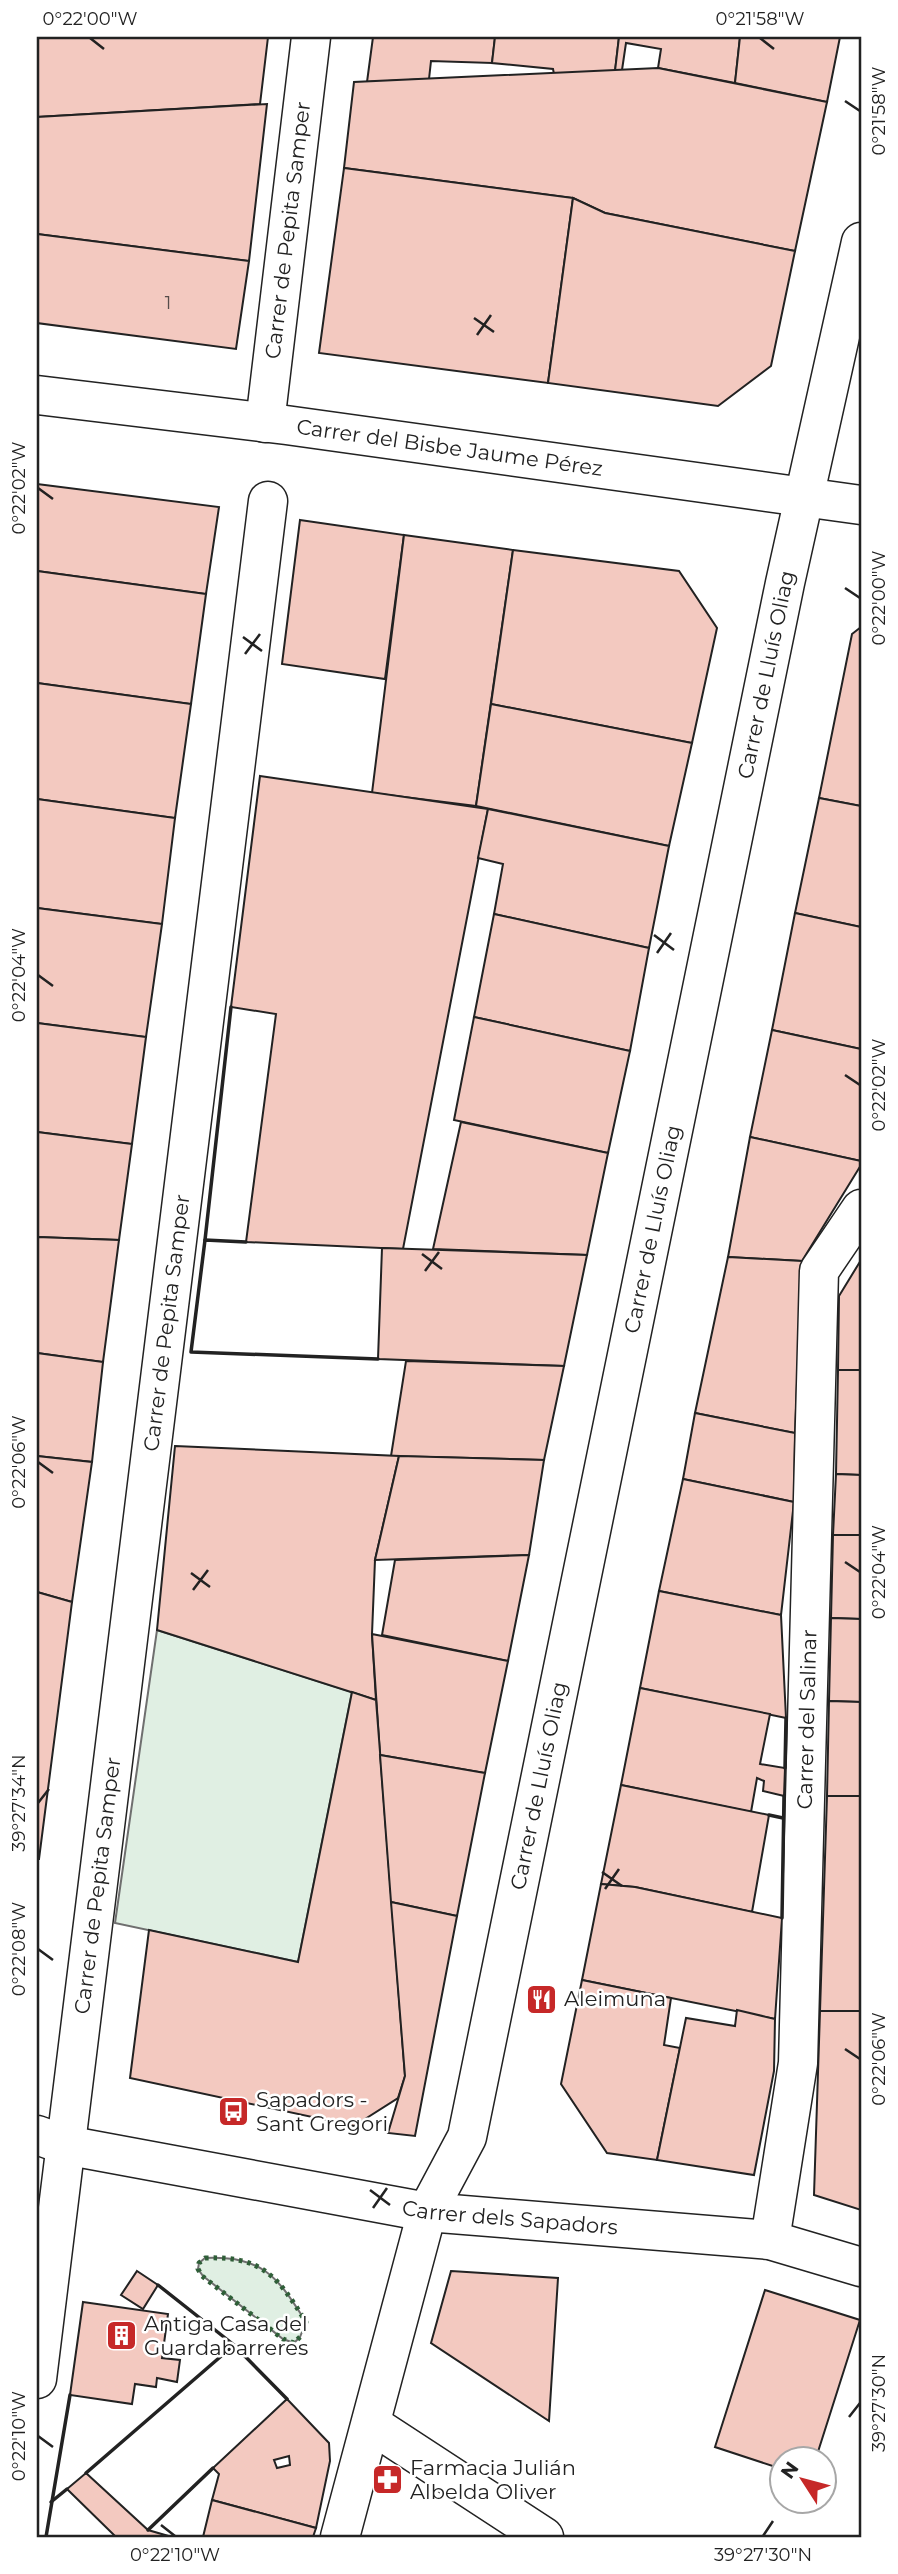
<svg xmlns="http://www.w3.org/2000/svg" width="898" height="2574" font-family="Montserrat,sans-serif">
<rect width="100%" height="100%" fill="#fff"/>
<g fill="#e0efe3" stroke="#6f6f6f" stroke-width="2">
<polygon points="157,1630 352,1692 298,1962 115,1923"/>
<path d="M205,2258C263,2256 277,2276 306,2322L300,2337L294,2343L283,2339L203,2276L198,2269L199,2263Z"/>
</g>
<g fill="#f3c9c0" stroke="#222" stroke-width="2" fill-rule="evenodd">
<polygon points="37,37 268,37 260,104 37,117"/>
<polygon points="373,37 495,37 492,63 431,61 429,79 367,82"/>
<polygon points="495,37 619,37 615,71 554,74 553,69 492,63"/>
<polygon points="619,37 740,37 735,83 658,68 661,49 626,43 622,70 615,71"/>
<polygon points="740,37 840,37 827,102 735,83"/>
<polygon points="658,68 827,102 795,251 605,213 573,198 344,168 354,82"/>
<polygon points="267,104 249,261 37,234 37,117"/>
<polygon points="344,168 573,198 548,383 319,353"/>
<polygon points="573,198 605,213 795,251 771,366 718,406 548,383"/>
<polygon points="37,234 249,261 236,349 37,323"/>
<polygon points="37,484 219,507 206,594 37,571"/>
<polygon points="300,520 404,535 385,679 282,664"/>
<polygon points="404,535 513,550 476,806 372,793"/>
<polygon points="513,550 679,571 717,628 692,743 491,704"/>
<polygon points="37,571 206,594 191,704 37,683"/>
<polygon points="861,627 861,806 819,798 852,634"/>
<polygon points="37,683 191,704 175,818 37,799"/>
<polygon points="491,704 692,743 669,846 476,806"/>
<polygon points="260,776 488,809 403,1249 246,1242 276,1014 231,1007"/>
<polygon points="819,798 861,806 861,927 795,913"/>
<polygon points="37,799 175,818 162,924 37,908"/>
<polygon points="488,809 669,846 649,948 494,914 503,864 478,858"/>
<polygon points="37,908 162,924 146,1037 37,1023"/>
<polygon points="795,913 861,927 861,1049 772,1030"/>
<polygon points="494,914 649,948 630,1051 474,1017"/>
<polygon points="474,1017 630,1051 608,1153 454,1120"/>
<polygon points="37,1023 146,1037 132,1144 37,1132"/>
<polygon points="772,1030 861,1049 861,1161 750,1137"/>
<polygon points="461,1122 608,1153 587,1255 433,1249"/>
<polygon points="37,1132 132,1144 119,1240 37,1237"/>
<polygon points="750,1137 861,1161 861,1165 802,1261 728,1257"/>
<polygon points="37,1237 119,1240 103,1362 37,1353"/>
<polygon points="382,1248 587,1255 564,1366 378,1359"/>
<polygon points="728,1257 802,1261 795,1433 695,1413"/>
<polygon points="861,1260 861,1370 838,1370 839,1296"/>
<polygon points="37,1353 103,1362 92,1462 37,1456"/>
<polygon points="406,1361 564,1366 544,1460 391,1456"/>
<polygon points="838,1370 861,1370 861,1475 836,1474"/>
<polygon points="695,1413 795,1433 794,1502 683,1479"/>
<polygon points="175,1446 399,1456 375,1560 372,1634 376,1700 157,1630"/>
<polygon points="37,1456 92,1462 72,1602 37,1592"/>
<polygon points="399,1456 544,1460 529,1555 375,1560"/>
<polygon points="836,1474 861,1475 861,1535 833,1535"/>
<polygon points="683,1479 794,1502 781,1615 659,1591"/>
<polygon points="833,1535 861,1535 861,1619 831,1618"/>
<polygon points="529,1555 508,1661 382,1635 395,1560"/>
<polygon points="659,1591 781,1615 786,1718 640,1688"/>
<polygon points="37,1592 72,1602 39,1859 37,1859"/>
<polygon points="831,1618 861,1619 861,1702 829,1701"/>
<polygon points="372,1634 508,1661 485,1773 380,1755"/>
<polygon points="640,1688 770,1714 760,1764 785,1768 784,1796 763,1791 764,1781 757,1778 751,1812 621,1785"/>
<polygon points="352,1692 376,1700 405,2076 398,2098 354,2126 130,2078 149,1930 298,1962"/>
<polygon points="829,1701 861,1702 861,1796 827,1796"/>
<polygon points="380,1755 485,1773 457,1916 391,1902"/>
<polygon points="621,1785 769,1815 752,1912 635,1887 601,1884"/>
<polygon points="827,1796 861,1796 861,2011 820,2011"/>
<polygon points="601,1884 635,1887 782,1918 775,2019 582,1980"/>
<polygon points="391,1902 457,1916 415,2136 388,2133 405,2076"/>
<polygon points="582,1980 671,1998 664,2045 680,2048 657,2160 607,2153 561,2084"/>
<polygon points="737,2010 775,2019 774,2071 754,2175 657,2160 686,2018 735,2026"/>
<polygon points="820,2011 861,2011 861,2210 814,2195"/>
<polygon points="137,2271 158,2285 143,2309 121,2295"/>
<polygon points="451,2271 558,2278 549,2421 431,2343"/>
<polygon points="765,2290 860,2320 816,2458 782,2458 782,2469 715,2447"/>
<polygon points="83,2302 168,2314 162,2358 180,2360 177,2382 157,2378 156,2387 135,2384 132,2404 70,2395"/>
<path d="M287,2399L329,2443L330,2461L316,2528L212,2500L219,2474L213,2468ZM289,2456L290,2465L277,2468L274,2460Z"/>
<polygon points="86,2473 148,2530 172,2537 116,2537 67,2489"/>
<polygon points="212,2500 316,2528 313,2537 203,2537"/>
</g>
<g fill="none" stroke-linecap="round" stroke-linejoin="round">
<defs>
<g id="minor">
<path id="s1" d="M37,395L286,425L861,505"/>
<path id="s2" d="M265,423L311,37"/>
<path id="s3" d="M37,2135L65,2145L427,2212L770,2240L861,2267"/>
<path id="s4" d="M770,2240L798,2063L819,1271L861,1209"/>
<path id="s5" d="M37,2379L268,501"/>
<polyline points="371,2424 544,2537"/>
<path id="s6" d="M340,2537L427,2212L467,2137L785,583L861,242"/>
</g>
</defs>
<use href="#minor" stroke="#222" stroke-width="41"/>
<use href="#minor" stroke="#fff" stroke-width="38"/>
<path stroke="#2f5e38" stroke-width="5" stroke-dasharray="3.5 5" stroke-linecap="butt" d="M205,2258C263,2256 277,2276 306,2322L300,2337L294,2343L283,2339L202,2276L198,2269L199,2263Z"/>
<g stroke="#222" stroke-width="3.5">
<polyline points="205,1240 231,1007"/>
<polyline points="246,1242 205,1240 191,1352 378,1359"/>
<polyline points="785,1768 786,1718"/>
<polyline points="769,1815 783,1818"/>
<polyline points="782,1918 784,1796"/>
<polyline points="158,2285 234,2345"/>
<polyline points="86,2473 234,2345 287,2399"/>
<polyline points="51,2502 67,2489"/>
<polyline points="148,2530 213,2468"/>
<polyline points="46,2537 70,2395"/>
</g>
</g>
<path fill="none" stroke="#222" stroke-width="2.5" d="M90,38L104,49M760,38L774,49M845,101L860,111M474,318L494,332M477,335L491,315M38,488L53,499M845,588L860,598M243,637L262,651M245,654L260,634M654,935L674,950M657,953L671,933M38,975L53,986M845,1075L860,1085M422,1254L442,1269M425,1271L439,1252M38,1462L53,1473M845,1562L860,1572M191,1573L210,1587M193,1590L208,1570M38,1803L49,1789M602,1872L622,1886M605,1889L619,1869M38,1949L53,1960M845,2049L860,2059M370,2190L390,2205M373,2208L387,2188M849,2417L860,2403M38,2436L53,2447M161,2525L175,2536M763,2536L773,2521"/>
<defs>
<symbol id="restaurant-square" viewBox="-11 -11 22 22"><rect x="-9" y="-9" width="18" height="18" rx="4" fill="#c62828" stroke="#fff"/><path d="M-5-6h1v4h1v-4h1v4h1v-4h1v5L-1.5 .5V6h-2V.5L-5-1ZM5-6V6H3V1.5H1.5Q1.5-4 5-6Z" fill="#fff"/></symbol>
<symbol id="bus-square" viewBox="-11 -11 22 22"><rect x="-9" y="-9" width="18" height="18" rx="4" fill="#c62828" stroke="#fff"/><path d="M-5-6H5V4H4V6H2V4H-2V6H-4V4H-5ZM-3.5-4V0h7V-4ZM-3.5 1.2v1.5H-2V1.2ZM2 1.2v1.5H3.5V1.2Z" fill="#fff"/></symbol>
<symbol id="building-square" viewBox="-11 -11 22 22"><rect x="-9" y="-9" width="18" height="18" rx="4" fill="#c62828" stroke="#fff"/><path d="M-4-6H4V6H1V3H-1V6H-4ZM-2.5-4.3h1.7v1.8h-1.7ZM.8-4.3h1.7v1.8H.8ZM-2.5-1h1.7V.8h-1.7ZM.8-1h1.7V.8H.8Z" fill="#fff"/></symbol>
<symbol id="pharmacy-square" viewBox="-11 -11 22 22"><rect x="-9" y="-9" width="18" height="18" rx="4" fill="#c62828" stroke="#fff"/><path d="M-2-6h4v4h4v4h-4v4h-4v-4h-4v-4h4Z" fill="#fff"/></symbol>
</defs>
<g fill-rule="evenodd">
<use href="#restaurant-square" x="524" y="1982" width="35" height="35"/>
<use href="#bus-square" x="216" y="2094" width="35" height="35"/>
<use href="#building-square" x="104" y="2318" width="35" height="35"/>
<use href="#pharmacy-square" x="370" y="2462" width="35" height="35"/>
</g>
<g text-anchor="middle" stroke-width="5" stroke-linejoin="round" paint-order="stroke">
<g font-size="18" fill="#564c4a">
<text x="168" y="309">1</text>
</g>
<g font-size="21" fill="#222" stroke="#fff">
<text dy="7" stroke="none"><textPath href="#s2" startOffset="194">Carrer de Pepita Samper</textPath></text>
<text dy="7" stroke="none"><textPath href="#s1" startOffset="416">Carrer del Bisbe Jaume Pérez</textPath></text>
<text dy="7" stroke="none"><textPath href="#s6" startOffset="1914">Carrer de Lluís Oliag</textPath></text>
<text dy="7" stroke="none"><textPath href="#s6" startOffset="1348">Carrer de Lluís Oliag</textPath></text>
<text dy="7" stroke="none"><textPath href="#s5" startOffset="1064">Carrer de Pepita Samper</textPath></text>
<text dy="7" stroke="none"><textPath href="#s4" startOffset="523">Carrer del Salinar</textPath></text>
<text dy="7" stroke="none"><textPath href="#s6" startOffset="780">Carrer de Lluís Oliag</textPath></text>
<text dy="7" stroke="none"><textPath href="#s5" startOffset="497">Carrer de Pepita Samper</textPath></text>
<text dy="7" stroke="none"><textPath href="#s3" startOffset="481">Carrer dels Sapadors</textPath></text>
</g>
<g font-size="21" fill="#222" stroke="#fff" text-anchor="start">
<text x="564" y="2006">Aleimuna</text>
<text x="256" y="2107">Sapadors -<tspan x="256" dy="24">Sant Gregori</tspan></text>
<text x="144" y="2331">Antiga Casa del<tspan x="144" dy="24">Guardabarreres</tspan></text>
<text x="410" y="2475">Farmacia Julián<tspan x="410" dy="24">Albelda Oliver</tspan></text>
</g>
</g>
<rect width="898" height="2574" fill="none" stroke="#ffffff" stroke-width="77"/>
<g transform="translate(803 2480) rotate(306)"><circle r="33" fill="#ffffff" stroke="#a7a7a7" stroke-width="2"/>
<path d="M0-5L12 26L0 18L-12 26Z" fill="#c62828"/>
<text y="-10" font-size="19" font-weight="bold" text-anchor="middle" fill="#222222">N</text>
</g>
<rect x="38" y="38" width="822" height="2498" fill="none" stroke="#222" stroke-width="2.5"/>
<g font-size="18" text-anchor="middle" fill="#222">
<text x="90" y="25">0°22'00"W</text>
<text x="760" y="25">0°21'58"W</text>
<text transform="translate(879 111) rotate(-90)" y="6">0°21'58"W</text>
<text transform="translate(19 488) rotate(-90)" y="6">0°22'02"W</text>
<text transform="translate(879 598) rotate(-90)" y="6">0°22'00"W</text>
<text transform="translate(19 975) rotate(-90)" y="6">0°22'04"W</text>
<text transform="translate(879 1085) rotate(-90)" y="6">0°22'02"W</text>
<text transform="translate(19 1462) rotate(-90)" y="6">0°22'06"W</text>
<text transform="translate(879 1572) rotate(-90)" y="6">0°22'04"W</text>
<text transform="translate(19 1803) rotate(-90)" y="6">39°27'34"N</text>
<text transform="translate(19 1949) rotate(-90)" y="6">0°22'08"W</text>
<text transform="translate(879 2059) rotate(-90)" y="6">0°22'06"W</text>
<text transform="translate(879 2403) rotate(-90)" y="6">39°27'30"N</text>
<text transform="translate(19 2436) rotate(-90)" y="6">0°22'10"W</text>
<text x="175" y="2561">0°22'10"W</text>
<text x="763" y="2561">39°27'30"N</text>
</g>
</svg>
